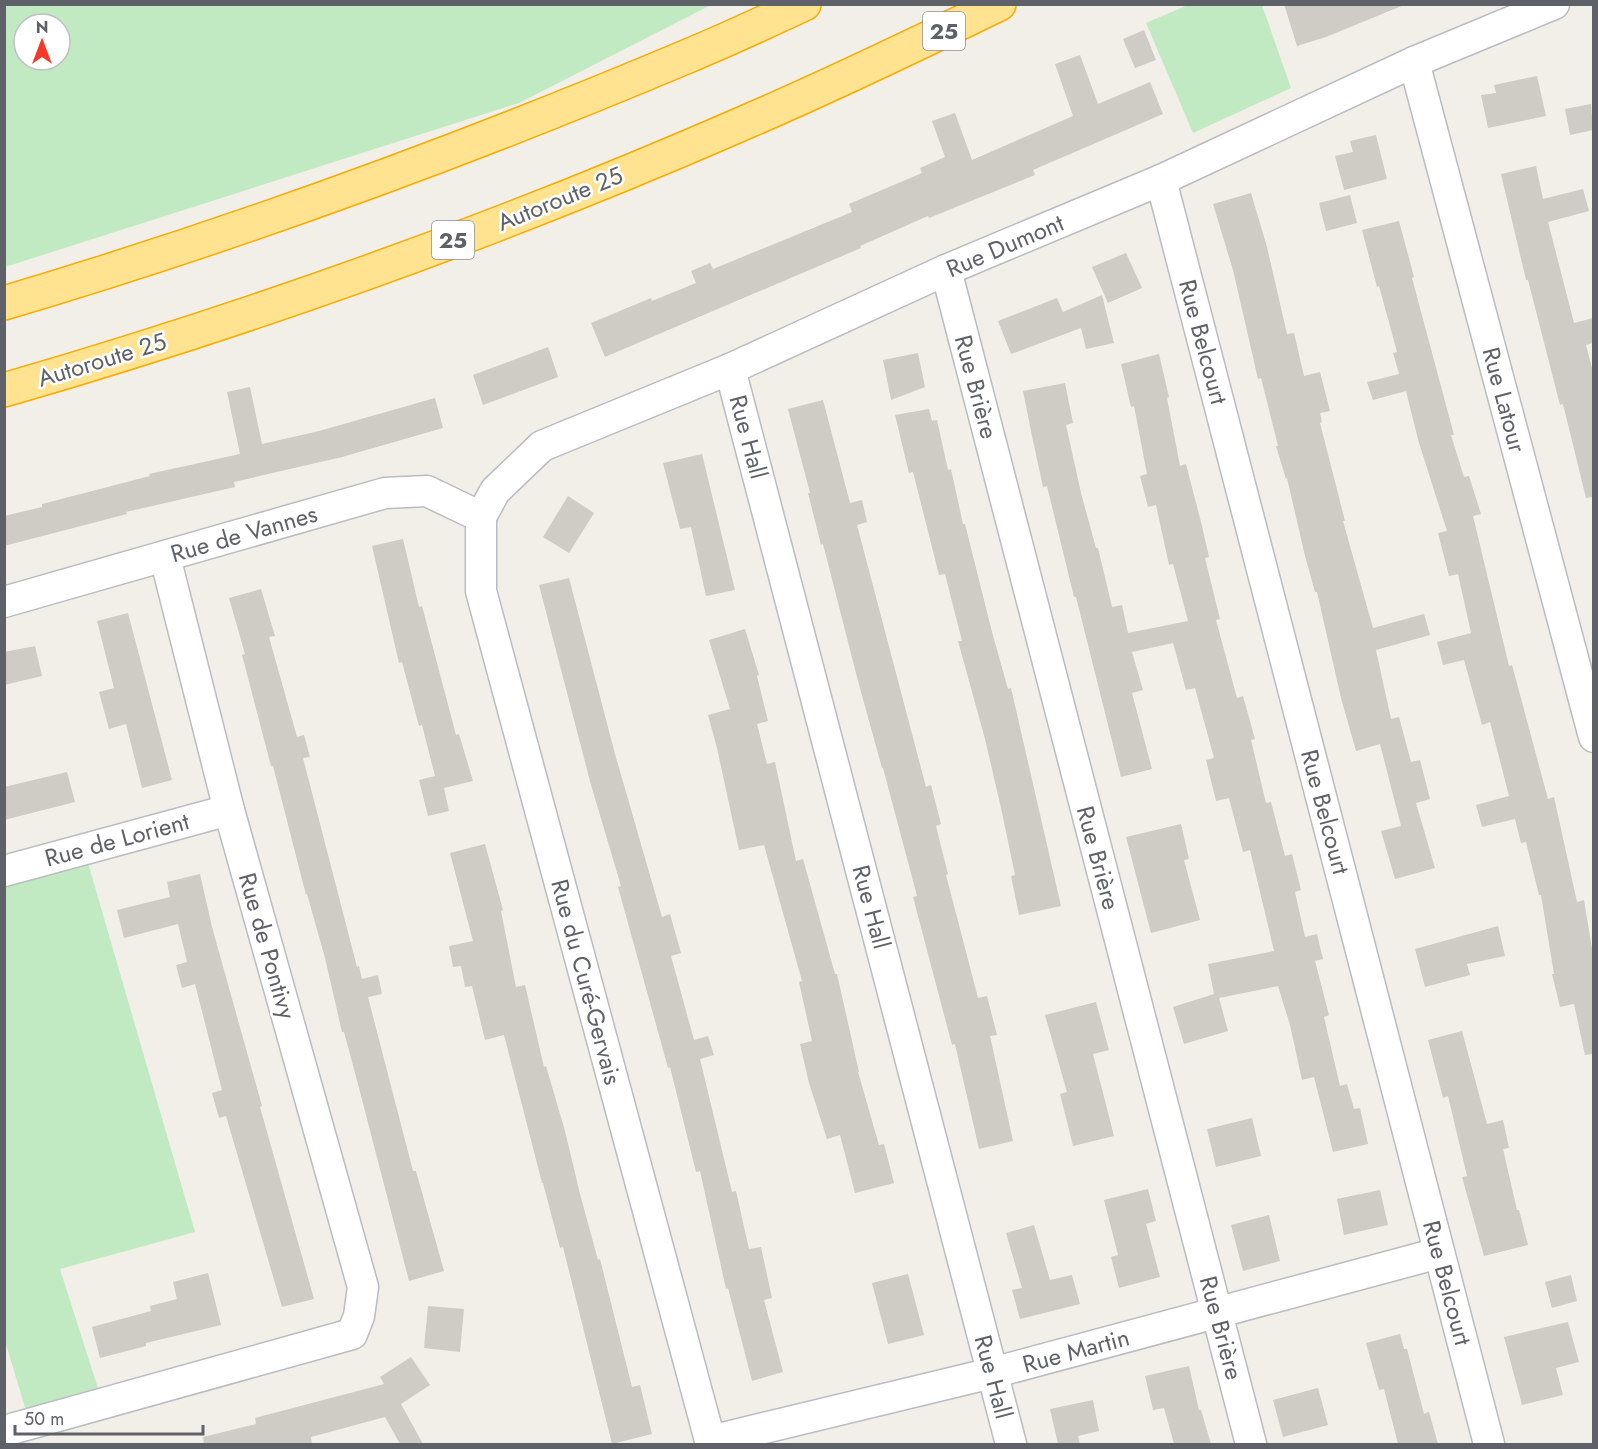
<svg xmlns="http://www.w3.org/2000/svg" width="1598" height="1449" font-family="Jost,sans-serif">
<rect width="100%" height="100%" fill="#f1efe7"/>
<g fill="#c2eac2" fill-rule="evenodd">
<path d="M5,4H711V5L519,103L5,267ZM24,24H60V60H24Z"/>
<polygon points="1188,5 1262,5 1291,88 1193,133 1146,23"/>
<polygon points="84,849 195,1232 60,1269 103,1404 30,1424 5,1341 5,871"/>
</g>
<g fill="#ceccc5">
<polygon points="1284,4 1404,4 1404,5 1326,37 1297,46"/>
<polygon points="1144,30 1156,60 1135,68 1123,39"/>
<polygon points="1080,55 1098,104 1150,82 1163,114 1033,170 1035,175 929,218 928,216 860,246 861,248 605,357 591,323 651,298 652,301 696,283 691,271 710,263 713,269 852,212 849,204 922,173 920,168 945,157 932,121 955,113 972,160 1073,116 1055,64"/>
<polygon points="1537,76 1546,116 1488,128 1481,95 1496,93 1494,85"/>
<polygon points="1591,104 1593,130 1570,135 1565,109"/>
<polygon points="1376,135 1387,179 1344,190 1335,156 1353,152 1350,141"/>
<polygon points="1536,166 1543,199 1583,189 1589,211 1548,222 1574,323 1593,318 1593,343 1586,345 1593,372 1593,497 1586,498 1563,404 1560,405 1528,280 1526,280 1501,174"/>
<polygon points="1251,193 1267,247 1287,334 1294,333 1304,376 1320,372 1330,411 1320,413 1322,422 1320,423 1345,521 1343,521 1373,628 1424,614 1430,635 1376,650 1391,719 1399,717 1411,762 1420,760 1430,799 1416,803 1435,868 1395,879 1381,831 1401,826 1380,744 1356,751 1341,698 1317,592 1315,592 1305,556 1287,478 1286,479 1276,446 1278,446 1261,378 1258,379 1233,270 1213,204"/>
<polygon points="1350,195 1357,223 1326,231 1319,203"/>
<polygon points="1399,221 1414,277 1412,278 1454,435 1451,435 1464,477 1469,476 1481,514 1473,516 1509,666 1512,665 1548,799 1554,797 1577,902 1584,900 1593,955 1593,1054 1585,1055 1574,1004 1560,1007 1552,974 1554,974 1541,895 1539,895 1526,842 1521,843 1515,819 1482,827 1476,805 1509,796 1490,722 1482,725 1464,660 1443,665 1437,642 1471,633 1458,574 1449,576 1438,533 1447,531 1419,443 1406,391 1373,400 1367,382 1399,374 1393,353 1397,352 1379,286 1377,287 1362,230"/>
<polygon points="1126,253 1142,288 1108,303 1092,267"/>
<polygon points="1102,295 1114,343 1086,349 1081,328 1011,354 998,321 1057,298 1063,312"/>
<polygon points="548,347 558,377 483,405 473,375"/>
<polygon points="918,353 925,387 891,400 883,360"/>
<polygon points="1159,354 1169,397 1167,398 1180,466 1186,464 1202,526 1209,557 1205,558 1220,619 1216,620 1237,698 1243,696 1255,739 1251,740 1266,803 1271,802 1285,856 1292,854 1301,890 1295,892 1305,937 1317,934 1323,959 1315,961 1329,1015 1324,1017 1340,1086 1347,1084 1354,1109 1360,1108 1368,1144 1333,1152 1314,1077 1302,1080 1290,1025 1278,986 1219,998 1228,1031 1184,1044 1173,1007 1214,994 1208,964 1274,951 1250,850 1243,852 1229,798 1216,801 1206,760 1214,758 1195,688 1186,690 1173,643 1132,652 1143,690 1132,693 1152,769 1121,777 1076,597 1074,597 1047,486 1043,487 1032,436 1023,391 1065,383 1073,423 1066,425 1081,493 1096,548 1098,548 1112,607 1122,605 1128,633 1188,621 1173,564 1169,565 1156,505 1148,507 1140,476 1147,474 1134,406 1131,407 1121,364"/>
<polygon points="250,387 262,444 319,431 435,398 443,428 342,457 234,482 235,487 126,512 127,514 4,546 4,516 42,507 42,504 150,476 149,474 240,454 227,392"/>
<polygon points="823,400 850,503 862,500 867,522 857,525 926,787 931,785 941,824 936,826 948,874 946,875 978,998 987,996 997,1035 990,1036 1013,1141 979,1149 955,1044 952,1045 913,897 917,896 883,768 882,768 858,681 823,544 821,545 808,493 810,493 788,409"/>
<polygon points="929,409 932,421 937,420 948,470 951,469 963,524 965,524 992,632 1008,689 1011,688 1061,906 1019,915 1011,876 1015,875 1001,808 985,739 958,641 962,641 945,574 939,575 913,472 909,473 895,415"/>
<polygon points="702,454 735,590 706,596 691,527 680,529 663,463"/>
<polygon points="568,496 594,513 569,553 543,537"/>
<polygon points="403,539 419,607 422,606 456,735 459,734 473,781 444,788 449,811 428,816 419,780 435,776 422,725 419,726 402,662 399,663 372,546"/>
<polygon points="569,578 615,754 662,917 670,914 681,953 671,956 694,1040 708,1036 714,1055 700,1059 732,1192 736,1191 749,1249 761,1247 772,1298 764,1300 783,1372 752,1381 728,1288 726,1289 700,1171 696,1172 670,1067 668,1068 618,887 621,886 591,785 539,585"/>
<polygon points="261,589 275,636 269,637 297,737 304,735 310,757 303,758 357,967 359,966 362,979 378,975 382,994 368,997 413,1171 416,1171 444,1271 409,1281 359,1088 344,1032 342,1032 325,958 307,894 306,895 273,766 271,766 242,655 245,654 229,598"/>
<polygon points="128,613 172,780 142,788 126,724 109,729 99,692 114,688 97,621"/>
<polygon points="745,629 759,675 757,676 768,721 757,724 767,764 775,762 796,861 803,859 835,974 837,974 859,1072 858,1072 879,1145 884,1144 894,1183 855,1193 840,1135 827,1139 809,1083 800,1044 812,1041 799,982 802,981 764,845 739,850 717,748 708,715 730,709 709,640"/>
<polygon points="35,646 42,676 4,685 4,652"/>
<polygon points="67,772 75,802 4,820 4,787"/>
<polygon points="1181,824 1189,859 1184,860 1200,920 1151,933 1126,837"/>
<polygon points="485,844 503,910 501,911 516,987 525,985 544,1067 546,1066 565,1131 580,1194 598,1260 600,1259 632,1387 640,1385 652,1434 612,1444 563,1247 560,1248 543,1183 542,1183 504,1035 485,1040 472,986 465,987 461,966 453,967 449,946 473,941 450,853"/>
<polygon points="200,874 212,927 262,1106 260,1107 314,1299 282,1307 226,1116 219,1118 212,1093 222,1090 195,984 182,988 176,965 187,962 178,924 124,938 117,910 170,897 167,882"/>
<polygon points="1498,926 1505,956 1467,964 1470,975 1425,987 1415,949"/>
<polygon points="1096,1002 1109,1050 1093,1054 1114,1136 1073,1146 1060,1094 1067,1092 1045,1015"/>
<polygon points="1462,1031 1487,1124 1503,1120 1509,1148 1503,1149 1517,1210 1519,1210 1528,1245 1484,1256 1462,1177 1467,1176 1448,1096 1443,1098 1428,1040"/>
<polygon points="1252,1118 1261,1156 1216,1167 1207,1129"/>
<polygon points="1148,1189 1156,1221 1146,1224 1160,1277 1119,1288 1111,1257 1118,1255 1104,1200"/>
<polygon points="1380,1190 1388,1225 1344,1235 1337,1199"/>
<polygon points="1269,1215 1280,1261 1243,1271 1231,1225"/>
<polygon points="1034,1225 1050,1280 1072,1275 1080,1304 1020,1319 1012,1290 1022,1288 1006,1233"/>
<polygon points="208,1273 221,1325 146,1343 146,1346 100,1358 92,1327 151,1311 150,1306 177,1299 173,1282"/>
<polygon points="908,1274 924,1335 888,1344 872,1283"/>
<polygon points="1571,1275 1577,1301 1552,1308 1545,1282"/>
<polygon points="428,1306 464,1309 460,1352 424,1348"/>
<polygon points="1568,1322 1579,1362 1556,1368 1563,1395 1522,1405 1504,1337"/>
<polygon points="1400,1334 1404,1349 1407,1349 1424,1414 1429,1412 1438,1444 1398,1444 1384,1389 1379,1390 1366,1343"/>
<polygon points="411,1357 430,1385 401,1404 423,1444 400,1444 385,1417 311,1437 312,1444 204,1444 203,1437 256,1424 255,1418 384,1384 380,1377"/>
<polygon points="1189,1366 1199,1410 1201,1410 1211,1444 1174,1444 1164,1408 1153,1410 1145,1376"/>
<polygon points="1318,1388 1328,1425 1283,1437 1273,1400"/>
<polygon points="1093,1400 1099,1431 1078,1436 1080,1444 1058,1444 1050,1409"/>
</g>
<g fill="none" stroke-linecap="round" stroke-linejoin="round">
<defs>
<g id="minor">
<polyline points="1414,62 1594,737"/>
<polyline points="1161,180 1489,1444"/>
<polyline points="946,270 1251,1444"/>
<polyline points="730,369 1011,1444"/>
<polyline points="481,517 495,491 542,446 730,369 946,270 1161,180 1414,62 1554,4"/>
<polyline points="481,517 481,591 711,1444"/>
<polyline points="4,602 385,493 427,491 481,517"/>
<polyline points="4,871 229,810"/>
<polyline points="4,1431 352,1334 359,1316 363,1287 229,810 165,557"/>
<polyline points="710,1441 992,1373 1439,1253"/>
</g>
<g id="highway">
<path d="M4,303C237,234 465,150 688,56C727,40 765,22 804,4"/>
<path d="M4,390C256,317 506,227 746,122C832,85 915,45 999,4"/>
</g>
</defs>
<use href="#minor" stroke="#b9bcc1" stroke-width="33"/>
<use href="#highway" stroke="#f8ab00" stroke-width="36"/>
<use href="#minor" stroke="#fff" stroke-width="30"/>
<use href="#highway" stroke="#ffe390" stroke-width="33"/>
</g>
<g text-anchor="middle" stroke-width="5" stroke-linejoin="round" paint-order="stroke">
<g fill="#fff" stroke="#8e9195" stroke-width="1.5">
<rect x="923" y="12" width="42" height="38" rx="4.5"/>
<rect x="432" y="221" width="42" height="38" rx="4.5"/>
</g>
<g font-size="22" font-weight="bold" fill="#5e6268">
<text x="944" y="39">25</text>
<text x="453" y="248">25</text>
</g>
<g font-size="24" fill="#5e6268" stroke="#fff">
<text transform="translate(560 199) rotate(-22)" y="8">Autoroute 25</text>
<text transform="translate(1005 246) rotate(-23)" y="8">Rue Dumont</text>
<text transform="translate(1203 342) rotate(75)" y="8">Rue Belcourt</text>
<text transform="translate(102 360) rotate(-17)" y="8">Autoroute 25</text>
<text transform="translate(976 387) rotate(75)" y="8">Rue Brière</text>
<text transform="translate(1504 400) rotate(75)" y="8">Rue Latour</text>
<text transform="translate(748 437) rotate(75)" y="8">Rue Hall</text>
<text transform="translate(244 534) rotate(-16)" y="8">Rue de Vannes</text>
<text transform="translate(1325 812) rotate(75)" y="8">Rue Belcourt</text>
<text transform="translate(117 840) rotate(-15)" y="8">Rue de Lorient</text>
<text transform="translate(1098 858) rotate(75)" y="8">Rue Brière</text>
<text transform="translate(871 907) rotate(75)" y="8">Rue Hall</text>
<text transform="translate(267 946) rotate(74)" y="8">Rue de Pontivy</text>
<text transform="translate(586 982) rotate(75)" y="8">Rue du Curé-Gervais</text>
<text transform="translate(1447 1283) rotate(75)" y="8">Rue Belcourt</text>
<text transform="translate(1221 1328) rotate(75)" y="8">Rue Brière</text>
<text transform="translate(1076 1351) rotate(-15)" y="8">Rue Martin</text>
<text transform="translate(993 1377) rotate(75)" y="8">Rue Hall</text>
</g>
</g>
<rect width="1598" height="1449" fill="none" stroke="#5e6268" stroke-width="12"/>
<g transform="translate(42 42)"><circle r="28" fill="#ffffff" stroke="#bfc0c3" stroke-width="1.5"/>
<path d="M0-4.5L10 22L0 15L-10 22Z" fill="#f53929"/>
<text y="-9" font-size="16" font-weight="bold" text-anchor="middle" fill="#5e6268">N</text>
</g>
<path d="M15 1425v9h188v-9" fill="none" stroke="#5e6268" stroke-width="3"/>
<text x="24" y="1425" font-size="18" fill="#5e6268" stroke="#ffffff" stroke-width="4.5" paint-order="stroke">50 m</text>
</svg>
